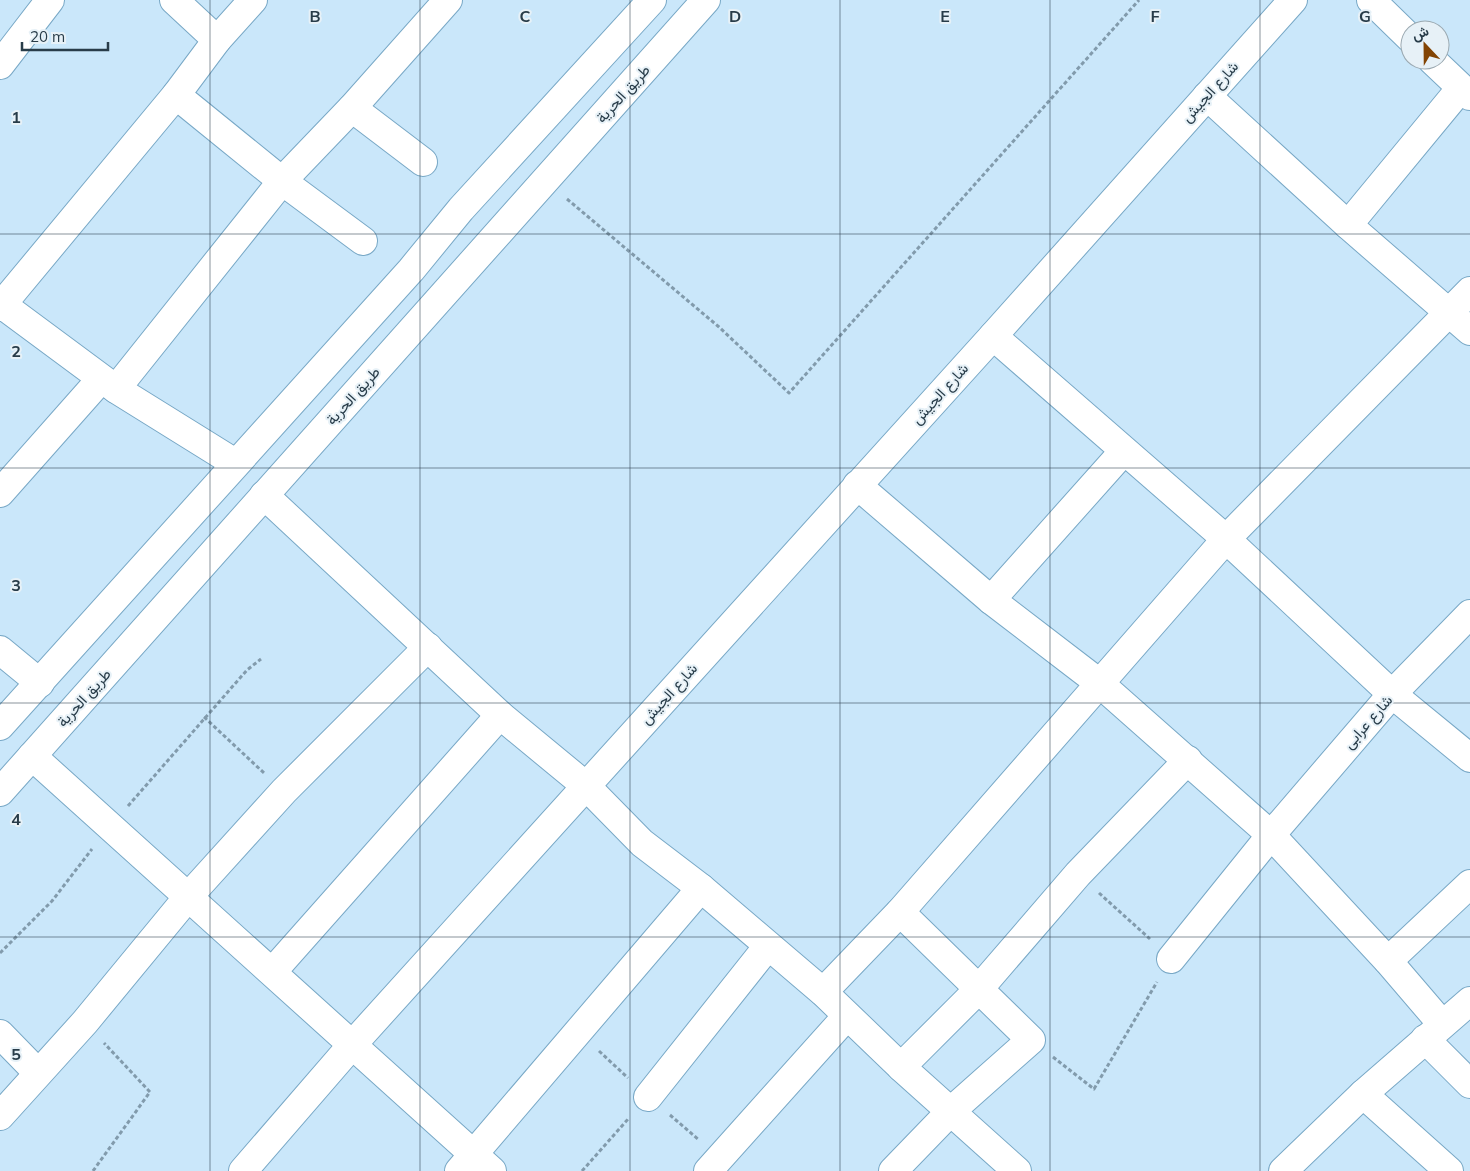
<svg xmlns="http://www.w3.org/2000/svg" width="1470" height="1171" font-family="Mulish,Vazirmatn,sans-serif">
<rect width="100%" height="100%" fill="#cae7fa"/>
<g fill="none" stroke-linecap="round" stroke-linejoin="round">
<defs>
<g id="minor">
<polyline points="174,0 217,40"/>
<polyline points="1371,0 1410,38"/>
<polyline points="1432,60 1470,96"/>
<polyline points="0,65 50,0"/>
<polyline points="176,95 282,181 363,241"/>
<polyline points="1207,96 1348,225 1470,331"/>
<polyline points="352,108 423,162"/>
<polyline points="1348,225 1461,88"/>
<polyline points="0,303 116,389 235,463"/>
<polyline points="0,307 176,95 217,40 253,0"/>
<polyline points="993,336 1226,539 1392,694 1470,758"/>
<polyline points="116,389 282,181 352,108 448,0"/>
<polyline points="857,485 991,600 1098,682 1271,835 1388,961 1442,1024"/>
<polyline points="0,493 101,379"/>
<polyline points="264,495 500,715 586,786 642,843 701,888 823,992 901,1067 1017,1171"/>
<polyline points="991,600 1123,452"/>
<polyline points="0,650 40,683"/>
<polyline points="32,756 492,1171"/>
<polyline points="1171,959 1271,835 1392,694 1470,614"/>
<polyline points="1388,961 1470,884"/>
<polyline points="273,971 500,715"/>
<polyline points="823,992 900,912 1226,539 1470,291"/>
<polyline points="0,1034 38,1073"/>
<polyline points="1425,1039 1470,1084"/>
<polyline points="901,1067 978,990 1078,874 1188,760"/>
<polyline points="1363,1094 1449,1171"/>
<polyline points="648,1097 768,946"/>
<polyline points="0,1116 85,1022 188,897 284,791 428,647"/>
<polyline points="243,1171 352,1045 993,336 1293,0"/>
<polyline points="459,1171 701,888"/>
<polyline points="708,1171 847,1016"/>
<polyline points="893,1171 951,1111 1031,1040 900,912"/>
<polyline points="1283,1171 1363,1094 1470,1001"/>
</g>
<g id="major">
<polyline points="0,726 411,270 461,209 652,0"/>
<polyline points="0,792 706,0"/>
</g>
</defs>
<use href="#minor" stroke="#78a8c6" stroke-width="30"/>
<use href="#major" stroke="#78a8c6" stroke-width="30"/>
<g stroke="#829bac" stroke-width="3" stroke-dasharray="4 2.5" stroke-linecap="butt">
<polyline points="567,199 719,327 789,393 1139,0"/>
<polyline points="204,717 264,773"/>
<polyline points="128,806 247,670 261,659"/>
<polyline points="1099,893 1150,939"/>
<polyline points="0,953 52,901 92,849"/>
<polyline points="599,1051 628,1078"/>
<polyline points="1053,1057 1094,1089 1157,982"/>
<polyline points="670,1115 699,1140"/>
<polyline points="93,1171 150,1092 104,1043"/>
<polyline points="582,1171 629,1118"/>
</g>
<use href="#minor" stroke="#fff" stroke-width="28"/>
<use href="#major" stroke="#fff" stroke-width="28"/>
</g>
<path fill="none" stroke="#283c49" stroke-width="1" stroke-opacity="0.55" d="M210,0V1171M420,0V1171M630,0V1171M840,0V1171M1050,0V1171M1260,0V1171M0,234H1470M0,468H1470M0,703H1470M0,937H1470"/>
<g text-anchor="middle" stroke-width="4" stroke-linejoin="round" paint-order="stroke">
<g font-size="15" fill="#283c49" stroke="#e7f1f7">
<text transform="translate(1210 92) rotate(-48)" y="5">شارع الجيش</text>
<text transform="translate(623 94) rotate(-48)" y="5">طريق الحرية</text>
<text transform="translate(940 394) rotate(-48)" y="5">شارع الجيش</text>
<text transform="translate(353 396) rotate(-48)" y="5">طريق الحرية</text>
<text transform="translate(669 694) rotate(-48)" y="5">شارع الجيش</text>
<text transform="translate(84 698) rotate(-48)" y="5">طريق الحرية</text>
<text transform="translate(1368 722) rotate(-49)" y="5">شارع عرابى</text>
</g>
</g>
<g font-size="16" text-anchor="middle" font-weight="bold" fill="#283c49" stroke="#e7f1f7" stroke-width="4" stroke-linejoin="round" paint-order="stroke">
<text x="315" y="22">B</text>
<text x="525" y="22">C</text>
<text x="735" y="22">D</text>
<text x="945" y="22">E</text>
<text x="1155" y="22">F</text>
<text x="1365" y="22">G</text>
<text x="16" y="123">1</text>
<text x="16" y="357">2</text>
<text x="16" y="591">3</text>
<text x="16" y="825">4</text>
<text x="16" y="1060">5</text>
</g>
<g transform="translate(1425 45) rotate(338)"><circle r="24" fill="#e7f1f7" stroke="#9ba9b1"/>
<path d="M0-4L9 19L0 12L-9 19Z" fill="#824404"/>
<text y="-8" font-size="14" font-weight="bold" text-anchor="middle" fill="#283c49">ش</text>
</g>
<path d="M22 42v8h86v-8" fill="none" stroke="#283c49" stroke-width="2.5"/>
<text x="30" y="42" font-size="15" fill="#283c49" stroke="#e7f1f7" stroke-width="4" paint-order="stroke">20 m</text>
</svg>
